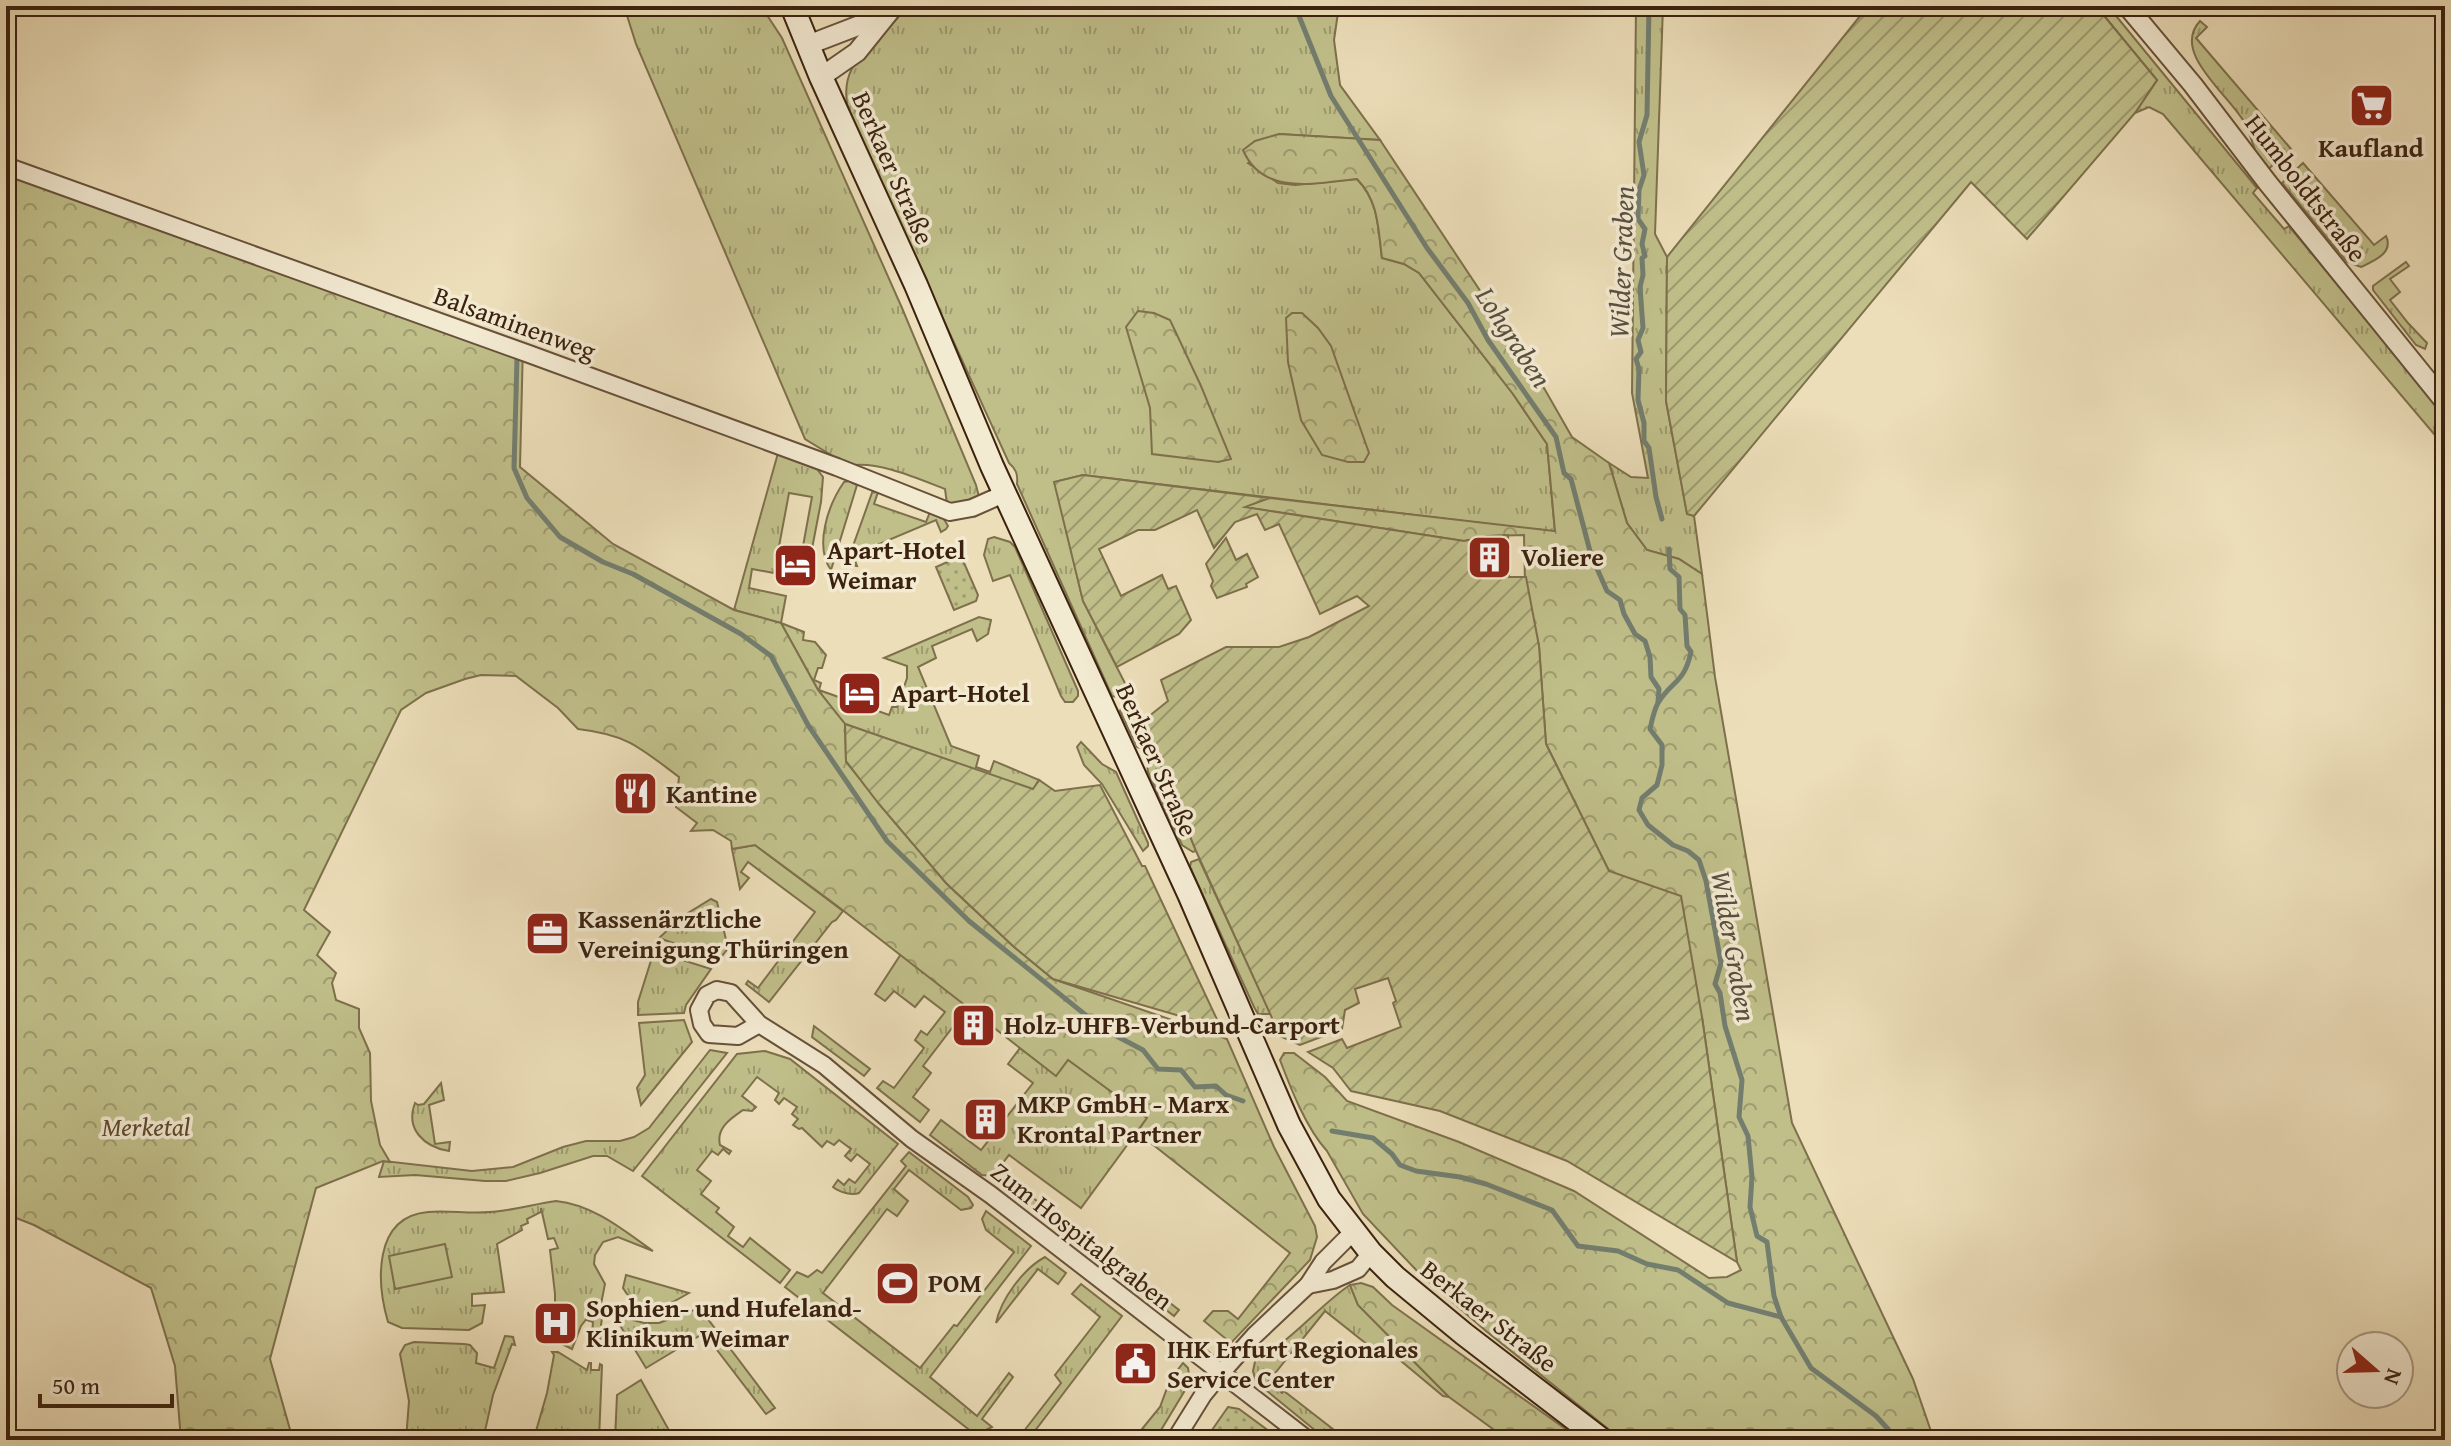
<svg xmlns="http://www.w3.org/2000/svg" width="2451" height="1446" font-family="'Gentium Book Plus',serif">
<defs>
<pattern id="grass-tufts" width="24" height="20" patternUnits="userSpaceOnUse" patternTransform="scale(2)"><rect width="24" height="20" fill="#c0bf8a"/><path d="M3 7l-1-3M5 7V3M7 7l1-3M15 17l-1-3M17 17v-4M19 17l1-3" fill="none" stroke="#9d9b6f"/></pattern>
<pattern id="forest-crowns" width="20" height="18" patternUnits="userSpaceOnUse" patternTransform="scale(2)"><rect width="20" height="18" fill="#c0bf8a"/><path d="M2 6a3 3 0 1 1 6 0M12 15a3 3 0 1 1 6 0" fill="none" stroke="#9d9b6f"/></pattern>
<pattern id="park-dots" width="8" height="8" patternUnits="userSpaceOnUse" patternTransform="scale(2)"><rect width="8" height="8" fill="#c0bf8a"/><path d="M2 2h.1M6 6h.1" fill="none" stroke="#9d9b6f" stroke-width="1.8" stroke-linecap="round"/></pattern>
<pattern id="garden-furrows" width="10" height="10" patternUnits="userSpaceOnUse" patternTransform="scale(2)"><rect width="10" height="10" fill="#c0bf8a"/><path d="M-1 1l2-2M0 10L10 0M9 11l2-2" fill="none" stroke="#9d9b6f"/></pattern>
</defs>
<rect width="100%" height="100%" fill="#ecdeb9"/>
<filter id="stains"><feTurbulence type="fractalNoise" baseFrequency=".0025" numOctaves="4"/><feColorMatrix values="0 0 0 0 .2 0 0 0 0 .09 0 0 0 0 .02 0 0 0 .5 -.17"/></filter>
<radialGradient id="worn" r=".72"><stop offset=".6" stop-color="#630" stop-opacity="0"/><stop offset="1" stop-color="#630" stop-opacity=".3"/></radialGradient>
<g fill="url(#grass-tufts)" stroke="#7e704c" stroke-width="2">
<path d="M624,6H761L782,38L902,308L976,485L979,497L971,505L947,504L945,489C919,479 877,460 849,466L805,439L636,44Z"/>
<path d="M907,6H1339L1334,40L1340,85L1380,140L1279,134L1248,163L1278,183L1295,185L1357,179C1379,202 1378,228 1382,258L1404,264L1419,273L1513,394L1547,444L1555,532L1083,475L1055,482L1083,601L1129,691L1117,697L1112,696L1017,484C1018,474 1016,469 1009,463L850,115C832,59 881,45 907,6Z"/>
<polygon points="1636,6 1663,6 1655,234 1667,257 1666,401 1687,513 1694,516 1702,574 1679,559 1647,550 1627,523 1609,463 1631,477 1648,478 1632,393"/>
<polygon points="2096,6 2108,6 2257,188 2253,193 2284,229 2289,226 2445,415 2445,447 2163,114 2149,107 2135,113 2157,80"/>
<path d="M2200,21L2207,27L2196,38L2291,149L2266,171C2255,157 2253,141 2246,125C2231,96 2170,53 2200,21Z"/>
<path d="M2303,163L2374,245L2386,236C2394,253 2374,261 2361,267L2347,262L2282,183Z"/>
<polygon points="2406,262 2409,266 2390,279 2400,292 2390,300 2408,323 2427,343 2425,349 2416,345 2373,290 2373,286"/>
<polygon points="778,453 817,469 823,477 821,502 810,559 801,557 812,497 789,493 774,573 752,569 749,588 786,596 781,623 804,632 803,640 815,642 826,655 822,668 818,668 814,680 821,683 819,690 889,715 892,707 897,707 907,678 907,666 884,658 979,617 991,620 988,634 977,641 972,629 932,646 936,658 918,667 951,746 979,756 976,767 990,772 994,761 1039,780 1033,790 845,724 818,690 781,623 734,610"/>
<path d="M849,481L857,485L831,570C814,546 828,505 844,482Z"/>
<polygon points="873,490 878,492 874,504 926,522 930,512 942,516 948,526 946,529 941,532 936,520 853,555 857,566 850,565 848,560"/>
<polygon points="994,537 1010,542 1015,547 1078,691 1078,696 1073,702 1065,702 1061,696 1010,575 993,581 984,555 988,539"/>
<polygon points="1134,699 1153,744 1140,748 1137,747 1120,711 1124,702"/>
<polygon points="1081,742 1102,764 1116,772 1148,843 1148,846 1143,851 1102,784 1084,765 1077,747"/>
<path d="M1159,755L1196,851L1193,852L1182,845L1148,772C1146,762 1151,759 1159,755Z"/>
<polygon points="755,845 843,911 836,920 832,922 769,1002 746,984 748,981 758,988 815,912 748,862 741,872 749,878 740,889 732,849"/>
<polygon points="1199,859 1271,1014 1258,1014 1254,1007 1190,867 1191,862"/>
<polygon points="711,899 717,902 728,948 717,963 709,956 659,938 683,916"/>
<polygon points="654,951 711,969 686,1005 684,1013 638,1015 638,1002"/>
<polygon points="901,954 968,1007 923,1066 931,1073 913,1097 929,1110 920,1122 877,1088 883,1081 894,1088 924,1048 915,1040 921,1031 927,1035 945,1012 924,996 915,1007 894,991 885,1001 875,994"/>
<polygon points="684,1020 692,1042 641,1105 637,1088 645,1075 639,1023"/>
<polygon points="814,1026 870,1069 864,1076 812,1037"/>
<polygon points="1020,1048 1056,1075 1068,1059 1147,1118 1081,1208 1009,1155 993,1176 982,1175 930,1135 941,1120 981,1150 1033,1083 1008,1064"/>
<polygon points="710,1050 727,1053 633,1171 607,1156 593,1156 540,1173 506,1181 485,1181 415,1175 379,1177 384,1161 472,1171 513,1167 563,1147 586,1141 620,1141 634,1137 649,1128"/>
<path d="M765,1051L790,1059L898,1144L859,1193C852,1196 839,1192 833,1187L838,1180L844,1185L849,1179L855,1183L870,1164L857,1154L851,1161L845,1156L851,1149L839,1140L834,1145L827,1141L822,1147L802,1128L799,1129L793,1125L798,1119L792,1114L797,1107L784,1098L779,1104L775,1100L779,1093L757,1077L742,1096L756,1107L752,1111L743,1110C730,1119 716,1128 720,1145L731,1151L729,1154L723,1149L718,1155L712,1151L697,1170L711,1181L701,1194L719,1208L716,1212L734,1227L728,1236L743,1247L750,1238L790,1270L780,1283L642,1176L737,1054Z"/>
<path d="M441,1083L444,1100L429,1105L435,1144L450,1142L449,1151C424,1147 405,1129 415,1103L418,1105L424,1104Z"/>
<polygon points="909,1152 968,1197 973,1205 971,1208 961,1210 909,1170 894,1189 908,1201 897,1216 887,1209 823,1293 920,1368 954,1325 957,1326 1014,1252 986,1230 982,1219 986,1211 1031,1246 930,1377 977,1416 1009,1373 1013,1377 982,1419 992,1427 976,1435 785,1287 797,1272 808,1277 817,1270 822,1273 906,1166 901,1161"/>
<polygon points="1013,1183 1077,1231 1072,1238 1008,1190"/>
<path d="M556,1201C594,1205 623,1230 653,1251L618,1237L603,1242L595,1255L594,1264L605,1284L600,1309L603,1311L601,1325L603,1328L602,1339L594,1338L593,1344H591L593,1322L587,1320L588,1317L581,1326L572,1349L558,1342H553L555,1338V1294L550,1250L558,1248L554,1238L548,1239L541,1208V1212L527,1219L528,1223L521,1226L522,1230L497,1244L504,1292L472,1294V1306L485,1305L482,1323L469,1330L402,1328L388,1322C377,1284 372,1217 428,1212C448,1210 469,1214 489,1212C512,1211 534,1204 556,1201Z"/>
<path d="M1045,1257L1066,1273L1058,1284L1038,1269L996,1323C1001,1299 1023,1269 1045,1257Z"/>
<path d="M626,1275L689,1293C663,1308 642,1320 623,1288Z"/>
<polygon points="1081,1284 1122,1316 1028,1440 1017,1440 1061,1383 1055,1375 1100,1317 1072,1294"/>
<path d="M1350,1285L1358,1305L1449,1397L1443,1396L1383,1346L1378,1353L1325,1311L1268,1382L1282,1393L1284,1391L1347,1440H1327L1256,1382L1253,1371L1256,1357C1285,1349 1320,1304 1350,1285Z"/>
<polygon points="694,1310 701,1311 704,1314 775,1408 766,1414 704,1333 646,1368 618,1322 618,1316 644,1323 659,1323"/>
<polygon points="505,1336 513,1337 515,1345 512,1344 493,1395 483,1440 406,1440 409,1401 400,1354 405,1345 414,1342 464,1344 470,1345 477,1353 476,1363 494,1368"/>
<polygon points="552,1352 558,1352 587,1370 589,1363 591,1363 591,1370 599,1370 600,1364 602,1365 599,1440 540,1440 541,1434 536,1431 547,1393 554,1355"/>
<polygon points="1183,1363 1188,1368 1190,1382 1155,1440 1133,1440 1160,1407 1170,1380"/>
<polygon points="641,1380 671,1434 673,1433 677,1440 615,1440 617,1395"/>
</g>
<g fill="url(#forest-crowns)" stroke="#7e704c" stroke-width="2">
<path d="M1279,134L1380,140L1540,381L1572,437L1609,463L1627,523L1647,550L1679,559L1702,574L1715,677L1792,1123L1913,1379L1934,1440H1622L1486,1331L1419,1273L1363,1214L1327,1151C1306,1128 1291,1089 1280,1060L1284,1053H1294L1325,1077L1347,1101L1459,1142L1574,1191L1709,1278L1727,1277L1741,1270L1737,1262L1702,1017L1609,871L1546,744L1539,646L1525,583L1524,535L1489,536L1464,541L1243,507L1269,498L1555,531L1547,444L1513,394L1419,273L1404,264L1382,258C1378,229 1379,201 1357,179C1317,183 1263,197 1243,150L1255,141Z"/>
<path d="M6,157L523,344L520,467L613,544L734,610L781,623L818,690L845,724L846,762L946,883L1013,946L1053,979L1227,1039L1274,1147L1315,1226L1317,1237L1310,1260L1231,1343L1204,1321L1213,1311H1228L1238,1319L1290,1253L1137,1132L1147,1118L1068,1060L1056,1076L836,905L755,845L732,849L731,841L713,830L691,831L697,823L676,807L679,777C639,747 628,735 578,729L558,708L516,676L481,675L465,679L426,693L401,710L304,910L330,932L317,955L336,973L332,983L336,1000L359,1009V1028L370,1053L371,1101L380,1145L390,1162L383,1161L316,1188L270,1359L293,1440H181L175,1366L151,1288L34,1225L6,1214Z"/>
<polygon points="1138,311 1154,313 1170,320 1201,386 1231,459 1218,462 1152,454 1150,408 1126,327"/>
<polygon points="1292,313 1302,313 1318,328 1331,346 1369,453 1364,462 1348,462 1322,455 1301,420 1288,362 1286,318"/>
<polygon points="1098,1247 1179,1310 1174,1316 1093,1253"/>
<polygon points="1361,1283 1373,1287 1392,1305 1581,1440 1508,1440 1449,1397 1358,1305 1350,1285"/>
</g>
<g fill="url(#park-dots)" stroke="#7e704c" stroke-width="2">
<polygon points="961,556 978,595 976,601 954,610 936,567"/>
<polygon points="1228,1407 1239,1409 1281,1440 1205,1440"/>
</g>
<g fill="url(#garden-furrows)" stroke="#7e704c" stroke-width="2">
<polygon points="1868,6 2096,6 2157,80 2135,113 2027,239 1971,182 1694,516 1687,514 1666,401 1667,257"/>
<polygon points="1083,475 1269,498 1245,507 1464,541 1489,536 1508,535 1509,577 1526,577 1539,646 1546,744 1609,871 1681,896 1702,1017 1737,1262 1567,1161 1440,1111 1351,1091 1333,1068 1308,1052 1342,1039 1347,1048 1401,1027 1393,1003 1396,1001 1388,978 1355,989 1359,1003 1345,1010 1342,1029 1300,1045 1275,1034 1270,1023 1272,1018 1196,851 1143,721 1168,701 1161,680 1226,647 1279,647 1309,637 1369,606 1357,596 1320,614 1279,524 1265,530 1257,514 1235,522 1214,548 1197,510 1155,530 1138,530 1099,549 1121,596 1162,575 1168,589 1176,586 1191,620 1179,634 1117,667 1083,601 1054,482"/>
<polygon points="1226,538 1236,560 1247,554 1258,577 1246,584 1247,587 1217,598 1211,586 1213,581 1206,564"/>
<polygon points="845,724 1033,789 1039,780 1055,791 1100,785 1142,866 1145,866 1221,1028 1053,979 1013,946 946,883 879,804 846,761"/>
</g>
<polygon fill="#c0bf8a" stroke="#7e704c" stroke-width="2" points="445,1244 452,1277 395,1289 389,1256"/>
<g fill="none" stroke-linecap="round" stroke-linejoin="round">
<g stroke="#737e6f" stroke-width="5">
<polyline points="1295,6 1331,96 1427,248 1468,303 1488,340 1556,437 1564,473 1571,479 1591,555 1607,591 1620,600 1624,614 1635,634 1645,641 1650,657 1651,677 1659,689 1658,702"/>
<polyline points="1649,6 1647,115 1639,142 1644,175 1639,190 1638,219 1645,229 1642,244 1645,256 1642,258 1643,275 1640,287 1643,328 1638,340 1641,352 1636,359 1639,369 1638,400 1644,423 1644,441 1649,448 1656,497 1662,519"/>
<polyline points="517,358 514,468 527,498 560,537 603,562 633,574 741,634 771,656 808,725 887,841 969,921 1103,1029 1143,1050 1158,1069 1181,1070 1195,1087 1216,1086 1226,1095 1243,1101"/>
<path d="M1669,549L1670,569L1679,577L1680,609L1685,615L1687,646L1691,652C1684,684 1672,680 1658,703C1654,710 1652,720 1650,729L1662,745V765L1657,785L1642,798L1639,810L1648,825L1673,845L1688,851L1699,860L1706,881L1721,963L1715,984L1720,993L1725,1026L1742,1080L1739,1117L1748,1136L1752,1177L1750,1207L1757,1236L1767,1242L1774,1296L1781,1317L1811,1368L1876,1416L1898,1440"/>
<polyline points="1332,1131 1373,1138 1392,1154 1400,1165 1416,1171 1460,1177 1486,1184 1552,1210 1578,1246 1618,1251 1647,1264 1678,1270 1728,1303 1781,1317"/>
</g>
<defs>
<g id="minor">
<polyline points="6,166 529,354 837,467 950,512 972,508 1006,493"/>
<polyline points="759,1024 738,1036 709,1034 702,1024 699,1010 707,995 717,990 731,993 759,1024 824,1065 912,1139 991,1195 1308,1440"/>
<polyline points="1308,1285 1333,1280 1358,1269 1371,1253"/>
<polyline points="1175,1440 1203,1395 1222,1372 1255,1335 1308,1285 1323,1262 1353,1232"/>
</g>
<g id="tertiary">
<polyline points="2127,6 2193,85 2267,182 2445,402"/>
<polyline points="808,45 886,15"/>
<polyline points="821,77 857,52 894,6"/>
</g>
<polyline id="secondary" points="792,6 821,77 916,285 992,466 1189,894 1289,1125 1329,1199 1371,1253 1395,1277 1464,1334 1602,1440"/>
</defs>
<use href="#minor" stroke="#67513a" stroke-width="20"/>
<use href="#tertiary" stroke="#67513a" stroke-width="22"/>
<use href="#secondary" stroke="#3b220f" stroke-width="26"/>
<use href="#minor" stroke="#f3ead2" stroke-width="16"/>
<use href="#tertiary" stroke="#f3ead2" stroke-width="18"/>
<use href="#secondary" stroke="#f3ead2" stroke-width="22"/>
</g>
<defs>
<symbol id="supermarket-square" viewBox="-11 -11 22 22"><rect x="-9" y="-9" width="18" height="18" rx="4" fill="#8f2418" stroke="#f3ead2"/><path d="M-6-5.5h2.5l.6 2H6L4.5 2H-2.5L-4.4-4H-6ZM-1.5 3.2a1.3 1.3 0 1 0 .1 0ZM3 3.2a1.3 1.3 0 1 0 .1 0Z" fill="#fff"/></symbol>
<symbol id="building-square" viewBox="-11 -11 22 22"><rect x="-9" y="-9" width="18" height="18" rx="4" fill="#8f2418" stroke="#f3ead2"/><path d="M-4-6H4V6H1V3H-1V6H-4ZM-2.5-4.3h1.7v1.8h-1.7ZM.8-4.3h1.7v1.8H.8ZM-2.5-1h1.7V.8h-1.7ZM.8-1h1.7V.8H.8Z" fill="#fff"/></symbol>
<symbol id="hotel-square" viewBox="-11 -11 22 22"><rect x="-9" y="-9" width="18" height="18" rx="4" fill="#8f2418" stroke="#f3ead2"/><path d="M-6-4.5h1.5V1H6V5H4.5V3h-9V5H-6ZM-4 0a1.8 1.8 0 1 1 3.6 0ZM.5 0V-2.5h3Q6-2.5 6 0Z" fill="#fff"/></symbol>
<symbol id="restaurant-square" viewBox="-11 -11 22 22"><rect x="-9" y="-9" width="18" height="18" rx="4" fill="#8f2418" stroke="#f3ead2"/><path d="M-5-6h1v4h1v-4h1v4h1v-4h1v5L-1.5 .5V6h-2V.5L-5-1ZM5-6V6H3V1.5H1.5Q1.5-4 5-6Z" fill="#fff"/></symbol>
<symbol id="office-square" viewBox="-11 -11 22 22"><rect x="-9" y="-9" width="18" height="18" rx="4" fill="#8f2418" stroke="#f3ead2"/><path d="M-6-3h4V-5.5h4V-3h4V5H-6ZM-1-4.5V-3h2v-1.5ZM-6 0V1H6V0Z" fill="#fff"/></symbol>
<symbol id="stadium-square" viewBox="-11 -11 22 22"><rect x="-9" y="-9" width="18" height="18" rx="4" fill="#8f2418" stroke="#f3ead2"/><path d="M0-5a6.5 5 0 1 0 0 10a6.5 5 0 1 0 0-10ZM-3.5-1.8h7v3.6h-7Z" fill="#fff"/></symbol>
<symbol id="hospital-square" viewBox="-11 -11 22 22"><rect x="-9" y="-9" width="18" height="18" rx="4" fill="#8f2418" stroke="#f3ead2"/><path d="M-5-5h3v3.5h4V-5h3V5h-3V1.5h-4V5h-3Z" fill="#fff"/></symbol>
<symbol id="civic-square" viewBox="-11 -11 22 22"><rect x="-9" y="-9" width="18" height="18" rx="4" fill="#8f2418" stroke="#f3ead2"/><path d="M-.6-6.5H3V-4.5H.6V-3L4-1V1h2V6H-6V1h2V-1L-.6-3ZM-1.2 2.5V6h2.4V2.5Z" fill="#fff"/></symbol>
</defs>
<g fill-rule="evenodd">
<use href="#supermarket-square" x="2346" y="80" width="51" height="51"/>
<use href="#building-square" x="1464" y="532" width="51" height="51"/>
<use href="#hotel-square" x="770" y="540" width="51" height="51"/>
<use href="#hotel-square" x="834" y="668" width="51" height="51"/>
<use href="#restaurant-square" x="610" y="768" width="51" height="51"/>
<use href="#office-square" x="522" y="908" width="51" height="51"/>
<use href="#building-square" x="948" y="1000" width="51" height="51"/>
<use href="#building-square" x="960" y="1094" width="51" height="51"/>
<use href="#stadium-square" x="872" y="1258" width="51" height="51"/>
<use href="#hospital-square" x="530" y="1298" width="51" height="51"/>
<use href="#civic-square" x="1110" y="1338" width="51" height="51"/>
</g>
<g text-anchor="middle" stroke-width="7" stroke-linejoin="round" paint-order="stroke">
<g font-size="26" font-weight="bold" fill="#3b220f" stroke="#f3ead2" text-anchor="start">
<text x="2371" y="157" text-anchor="middle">Kaufland</text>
<text x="827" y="559">Apart-Hotel<tspan x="827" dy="30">Weimar</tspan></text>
<text x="1521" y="566">Voliere</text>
<text x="891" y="702">Apart-Hotel</text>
<text x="666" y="803">Kantine</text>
<text x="578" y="928">Kassenärztliche<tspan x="578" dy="30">Vereinigung Thüringen</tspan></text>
<text x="1004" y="1034">Holz-UHFB-Verbund-Carport</text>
<text x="1017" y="1113">MKP GmbH - Marx<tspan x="1017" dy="30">Krontal Partner</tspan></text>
<text x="928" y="1292">POM</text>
<text x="586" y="1317">Sophien- und Hufeland-<tspan x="586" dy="30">Klinikum Weimar</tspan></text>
<text x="1167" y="1358">IHK Erfurt Regionales<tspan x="1167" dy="30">Service Center</tspan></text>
</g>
<g font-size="26" fill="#3b220f" stroke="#f3ead2">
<text transform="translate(893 168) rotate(66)" y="9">Berkaer Straße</text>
<text transform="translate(2306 188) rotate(52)" y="9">Humboldtstraße</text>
<text transform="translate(515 323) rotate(20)" y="9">Balsaminenweg</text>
<text transform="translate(1157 760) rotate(66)" y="9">Berkaer Straße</text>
<text transform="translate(1082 1236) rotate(38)" y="9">Zum Hospitalgraben</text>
<text transform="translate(1489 1316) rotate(38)" y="9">Berkaer Straße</text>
</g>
<g font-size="26" font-style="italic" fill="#5c492e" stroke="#f3ead2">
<text x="146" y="1136">Merketal</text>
</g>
<g font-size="28" font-style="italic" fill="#57503f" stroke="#f3ead2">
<text transform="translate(1621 262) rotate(-88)" y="10">Wilder Graben</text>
<text transform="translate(1514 337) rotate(57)" y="10">Lohgraben</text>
<text transform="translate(1734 946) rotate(80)" y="10">Wilder Graben</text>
</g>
</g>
<rect width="2451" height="1446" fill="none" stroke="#ecdeb9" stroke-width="32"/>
<rect x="8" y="8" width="2435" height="1430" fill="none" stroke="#3b220f" stroke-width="4"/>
<rect x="16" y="16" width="2419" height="1414" fill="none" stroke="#3b220f" stroke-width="2"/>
<g transform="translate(2375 1370) rotate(110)"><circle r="38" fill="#f3ead2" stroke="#a99a84" stroke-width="2"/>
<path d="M0-6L14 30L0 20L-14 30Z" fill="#8f2418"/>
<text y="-12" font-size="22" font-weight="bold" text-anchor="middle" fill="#3b220f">N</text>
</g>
<path d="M40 1394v12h132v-12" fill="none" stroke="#3b220f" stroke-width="4"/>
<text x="52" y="1394" font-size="24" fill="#3b220f" stroke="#f3ead2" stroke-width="6" paint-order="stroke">50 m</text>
<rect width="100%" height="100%" filter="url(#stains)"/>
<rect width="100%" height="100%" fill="url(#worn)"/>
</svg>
